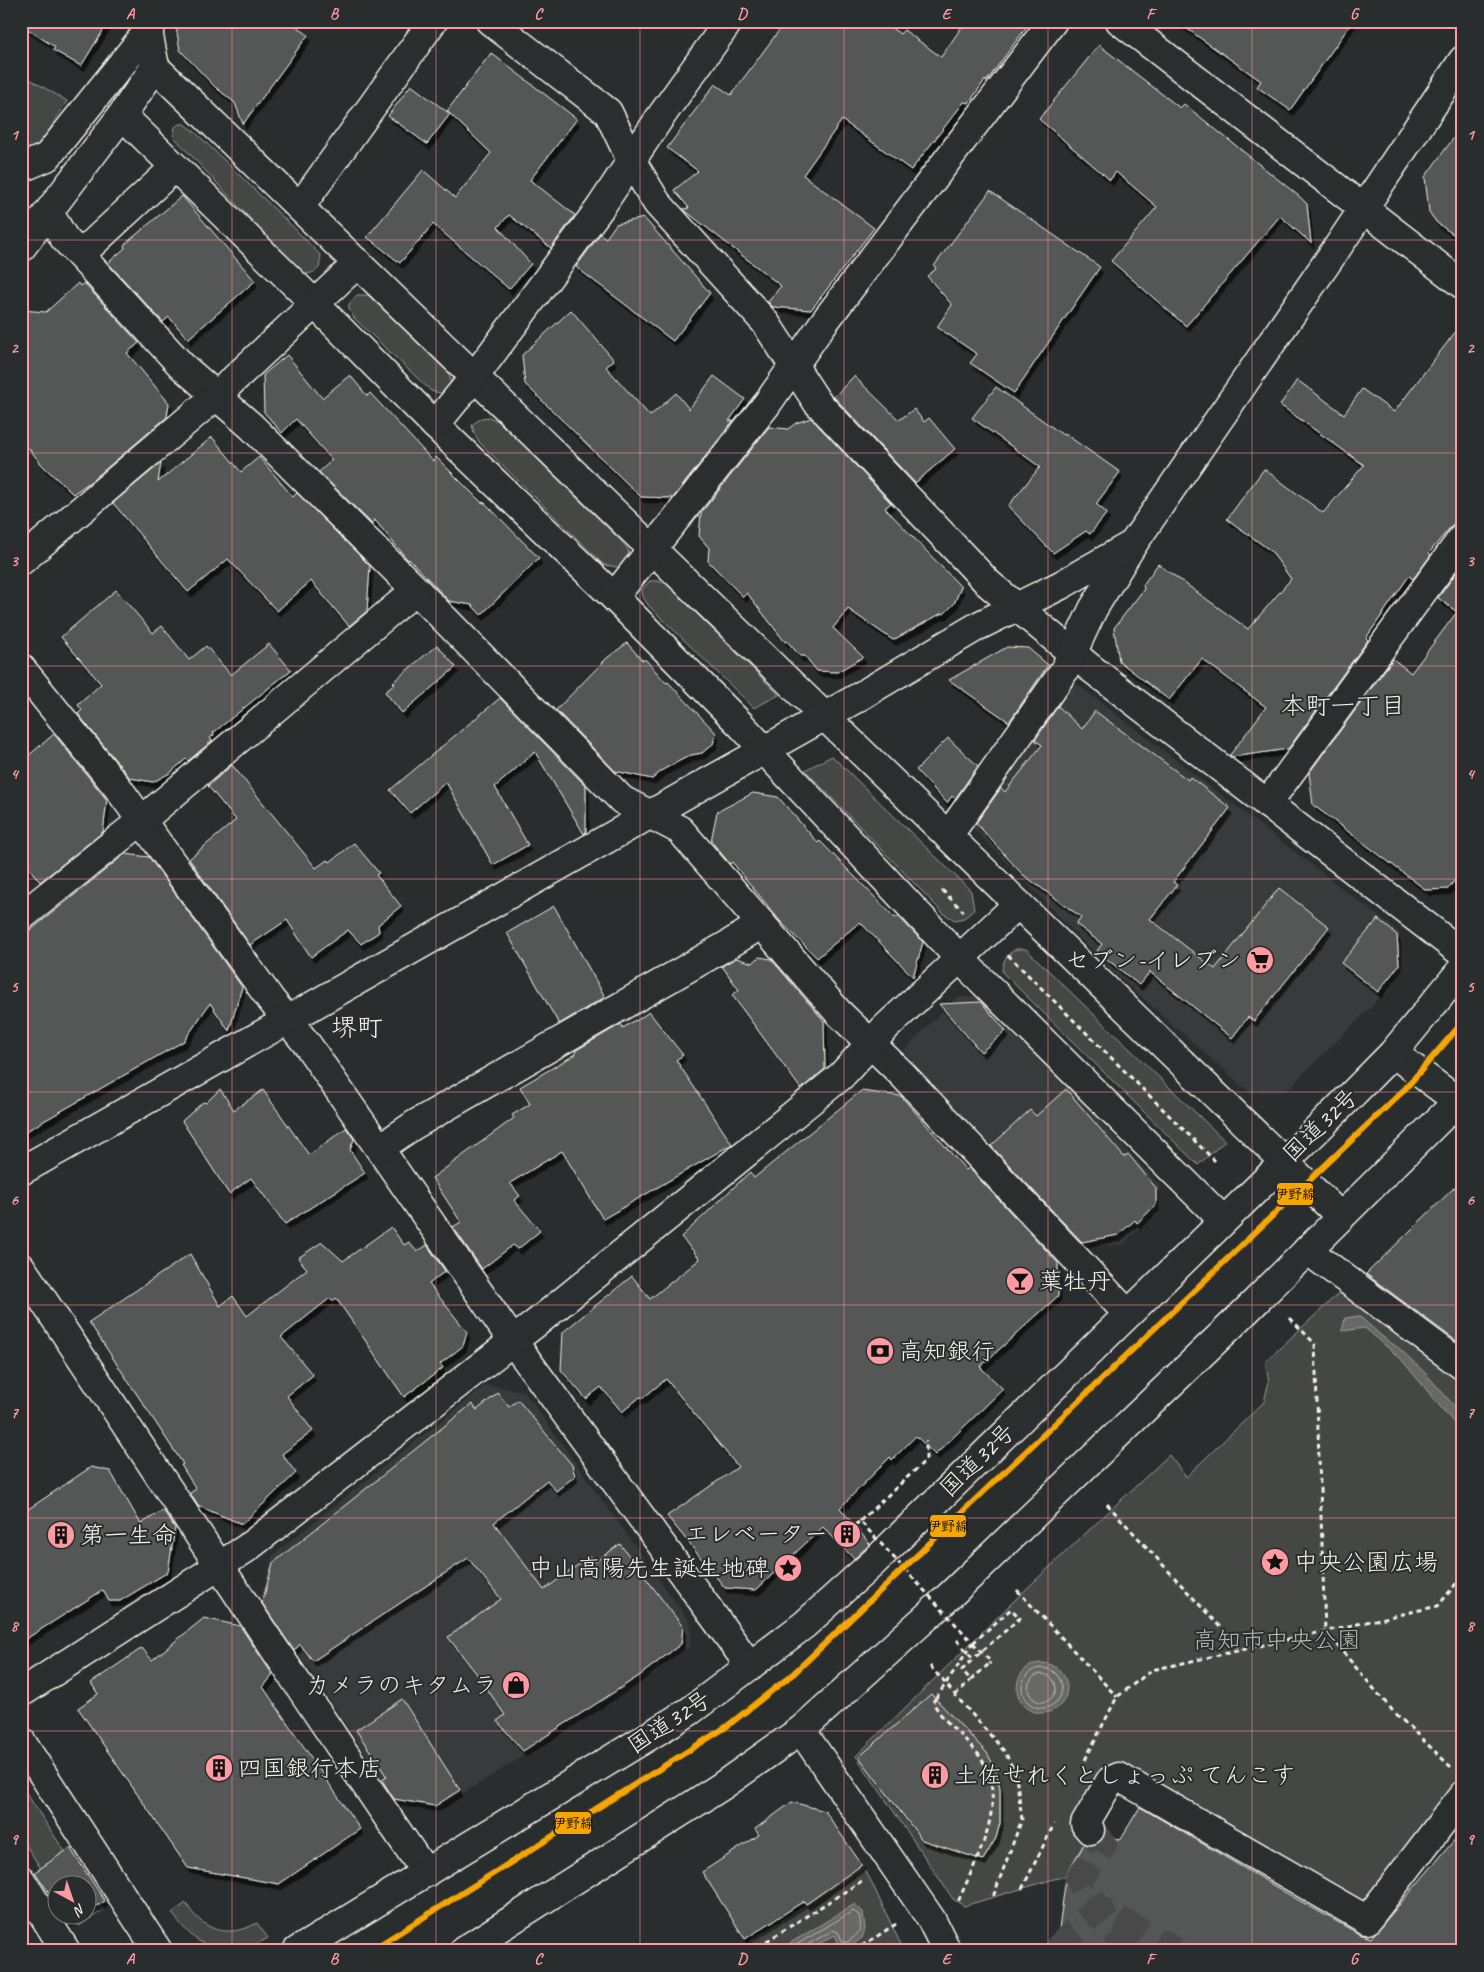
<svg xmlns="http://www.w3.org/2000/svg" width="1484" height="1972" font-family="Caveat,'Klee One',sans-serif">
<defs>
<filter id="shadow"><feDropShadow dx="3" dy="5.5" stdDeviation="0" flood-color="#0009"/></filter>
</defs>
<rect width="100%" height="100%" fill="#2a2d2e"/>
<filter id="ink" filterUnits="userSpaceOnUse"><feTurbulence type="fractalNoise" baseFrequency=".02" numOctaves="2"/><feDisplacementMap in="SourceGraphic" scale="10" xChannelSelector="R" yChannelSelector="G"/><feConvolveMatrix kernelMatrix="1 2 1 2 8 2 1 2 1" color-interpolation-filters="sRGB"/></filter>
<g filter="url(#ink)">
<g fill="#373a3a">
<polygon points="1072,680 1399,932 1402,968 1371,1007 1286,1091 1249,1092 1111,970 971,826"/>
<polygon points="984,996 1160,1186 1160,1207 1122,1245 1081,1246 903,1051 957,997"/>
<polygon points="486,1385 524,1391 691,1624 690,1646 650,1677 438,1809 399,1804 261,1597 273,1555"/>
</g>
<g fill="#444645" stroke="#9c9c96">
<polygon points="21,74 67,101 37,150 30,151 21,148"/>
<path d="M179,124H184L195,132L295,229L321,256L319,268C312,274 309,275 300,272L173,136L175,127Z"/>
<polygon points="357,295 368,295 448,372 451,381 446,390 440,393 431,391 354,318 349,309 349,304"/>
<polygon points="489,417 498,421 615,535 628,549 629,557 624,565 617,567 604,565 480,443 474,433 472,425 481,418"/>
<polygon points="650,581 658,581 667,584 779,695 754,708 649,606 643,597 642,589"/>
<polygon points="832,756 971,891 974,910 964,918 955,920 944,914 805,770"/>
<path d="M1016,949H1026L1225,1141L1198,1165L1002,972C1003,960 1006,955 1016,949Z"/>
<polygon points="1341,1291 1463,1380 1463,1840 1439,1816 1361,1905 1123,1767 1073,1824 1072,1833 1085,1842 1064,1877 1054,1879 964,1906 953,1899 856,1756 1021,1594 1169,1455 1186,1477 1264,1402 1269,1381 1265,1362"/>
<polygon points="21,1785 86,1884 58,1884 57,1893 21,1838"/>
<polygon points="862,1868 869,1877 901,1945 892,1951 736,1951"/>
<polygon points="88,1886 103,1910 79,1926 71,1915 88,1914"/>
<path d="M186,1903C202,1931 228,1939 257,1923L268,1938C227,1962 198,1950 172,1913Z"/>
</g>
<g fill="#676866" stroke="#9f9f9a">
<polygon points="1359,1316 1384,1338 1400,1349 1428,1376 1463,1416 1463,1431 1453,1422 1401,1359 1365,1328 1342,1331 1345,1318"/>
<circle cx="1042" cy="1688" r="25"/>
<polygon points="855,1904 863,1912 865,1929 862,1938 844,1951 842,1951 835,1935 806,1951 777,1951"/>
</g>
<g fill="none" stroke-linecap="round" stroke-linejoin="round">
<g stroke="#bcbab4" stroke-width="1">
<circle cx="1042" cy="1688" r="20"/>
<circle cx="1042" cy="1688" r="14"/>
<path d="M786,1951L853,1911L859,1915C863,1930 858,1935 847,1942H843L838,1932L833,1930L807,1945L805,1951"/>
</g>
</g>
<g fill="#555756" stroke="#f4f1e8" filter="url(#shadow)">
<polygon points="21,21 109,21 81,66 53,50 55,47 21,25"/>
<polygon points="175,21 290,21 308,35 243,124 235,103 214,86 180,50"/>
<polygon points="786,21 882,21 900,34 904,30 941,57 966,21 1031,21 986,82 985,80 969,103 964,102 911,170 842,120 803,175 874,228 811,310 773,307 768,302 781,286 683,209 689,208 674,190 698,171 667,148 715,84 731,95"/>
<polygon points="1176,21 1353,21 1290,110 1257,87 1261,81"/>
<polygon points="1099,45 1180,108 1184,104 1300,197 1307,204 1311,243 1280,216 1186,326 1111,261 1157,207 1116,172 1110,180 1039,119"/>
<polygon points="491,53 577,119 530,180 575,215 551,248 509,215 498,227 531,264 509,289 433,224 400,263 367,237 423,170 455,198 491,153 447,111"/>
<polygon points="411,85 450,114 427,144 388,116"/>
<polygon points="1463,125 1463,241 1437,223 1429,212 1425,177"/>
<polygon points="990,191 1100,267 1014,393 970,363 977,354 937,327 952,305 927,276 936,269 934,266"/>
<polygon points="182,196 255,281 188,339 169,317 163,322 108,263 125,248 124,245"/>
<polygon points="644,218 710,293 673,341 576,267 600,234 606,238 616,224"/>
<polygon points="78,283 80,286 84,283 139,343 127,353 169,403 167,417 94,479 73,494 43,466 21,439 21,310 46,312"/>
<polygon points="571,310 614,360 606,367 650,416 676,393 689,409 714,376 745,399 729,421 733,421 673,498 641,497 525,384 522,355"/>
<polygon points="1463,322 1463,512 1429,553 1431,555 1413,579 1409,576 1366,638 1368,640 1288,749 1232,757 1230,755 1266,707 1202,659 1169,700 1119,661 1114,628 1144,589 1143,585 1158,564 1248,629 1291,579 1271,551 1227,519 1264,469 1323,513 1364,465 1280,405 1297,380 1344,414 1362,389 1394,412"/>
<polygon points="287,355 322,398 350,375 367,396 370,393 433,461 436,457 481,502 485,503 539,558 481,615 472,605 449,601 410,560 407,559 374,519 373,525 319,472 332,460 296,419 282,433 264,412 263,375"/>
<polygon points="854,376 899,420 914,409 924,422 929,418 955,449 915,483 834,397"/>
<polygon points="996,387 1063,435 1065,434 1120,472 1096,504 1107,513 1090,534 1086,531 1053,553 1008,506 1040,467 972,418"/>
<polygon points="811,418 891,503 885,508 961,587 954,604 944,614 942,613 893,640 848,609 833,628 863,657 837,672 817,671 805,656 800,656 787,641 785,642 747,593 743,597 708,561 709,548 699,536 701,513 769,427 788,429 796,423"/>
<polygon points="212,437 241,472 259,457 293,497 297,493 370,566 367,611 349,626 311,581 277,611 228,559 188,592 113,503 161,463 158,482"/>
<polygon points="1456,573 1463,579 1463,869 1448,889 1426,890 1313,805 1309,773 1393,659 1411,673 1457,612 1438,598"/>
<polygon points="116,590 153,633 162,626 189,660 206,646 231,675 269,644 291,670 213,733 214,735 210,738 212,741 188,761 186,759 170,773 153,782 130,778 78,714 82,710 78,705 101,684 61,637"/>
<polygon points="627,643 642,660 646,660 666,683 668,682 716,733 713,744 702,753 691,755 664,769 652,779 615,771 556,710 607,658"/>
<polygon points="437,645 456,667 402,713 385,692 395,684 393,682"/>
<polygon points="1007,647 1028,648 1048,665 1009,722 949,680"/>
<polygon points="500,698 586,786 586,832 584,834 535,752 495,787 528,845 493,865 446,782 410,813 390,790"/>
<polygon points="1058,706 1082,729 1095,711 1188,780 1190,777 1230,808 1173,882 1177,885 1150,919 1215,969 1279,888 1329,927 1254,1021 1248,1017 1232,1038 1150,972 1139,985 1097,951 1102,944 1076,924 1081,917 1022,874 976,823 1001,788 1005,792 1042,745 1035,740"/>
<polygon points="54,734 107,800 103,832 40,882 21,858 21,762"/>
<polygon points="948,738 978,766 955,799 952,796 947,803 916,770"/>
<polygon points="232,765 316,868 327,860 330,862 354,843 379,873 376,875 401,906 378,925 379,932 361,944 348,930 311,957 287,920 250,945 189,859 236,820 208,786"/>
<polygon points="753,793 778,797 818,843 820,841 895,918 898,916 923,942 913,977 860,922 817,958 780,921 732,862 730,864 711,841 717,812"/>
<polygon points="125,854 149,857 242,987 229,1031 210,1003 184,1041 21,1134 21,938"/>
<polygon points="554,906 605,997 559,1024 507,933"/>
<polygon points="1378,919 1397,935 1399,965 1378,992 1341,963"/>
<polygon points="759,957 771,959 824,1021 825,1069 801,1089 732,995 739,990 722,966 736,958 753,963"/>
<polygon points="981,1002 1006,1031 981,1052 939,1004"/>
<polygon points="649,1012 683,1055 676,1060 732,1144 603,1219 562,1151 510,1183 520,1196 514,1200 540,1231 518,1249 513,1245 482,1269 453,1227 461,1222 432,1178 514,1118 512,1115 530,1104 520,1087 576,1054 575,1051 621,1024 623,1028 635,1020 636,1021"/>
<polygon points="220,1089 234,1110 263,1090 309,1155 346,1128 354,1139 350,1150 365,1173 285,1224 251,1178 229,1194 182,1121 203,1102 206,1103"/>
<polygon points="1066,1089 1124,1157 1129,1155 1156,1188 1156,1205 1137,1223 1135,1220 1118,1235 1082,1242 991,1146 1030,1110 1036,1116"/>
<polygon points="861,1091 901,1096 966,1170 969,1168 1058,1263 1058,1296 980,1367 1003,1389 935,1455 916,1436 892,1460 890,1457 840,1508 870,1544 854,1559 823,1527 756,1590 725,1588 667,1516 738,1467 666,1379 643,1398 640,1397 622,1412 601,1387 586,1399 561,1370 563,1332 632,1276 650,1299 700,1259 681,1237 750,1172 754,1178"/>
<polygon points="1463,1179 1463,1346 1366,1274"/>
<polygon points="391,1227 404,1245 409,1242 417,1252 427,1245 445,1271 429,1284 467,1332 463,1346 440,1364 443,1368 404,1397 336,1298 333,1301 330,1298 281,1337 313,1375 287,1396 313,1431 282,1454 296,1473 242,1524 198,1506 190,1493 196,1489 181,1465 183,1464 89,1322 190,1254 220,1306 233,1296 247,1316 307,1269 298,1258 322,1242 343,1261"/>
<polygon points="498,1393 509,1407 518,1400 572,1465 575,1476 556,1491 547,1480 494,1523 544,1590 590,1556 595,1562 620,1544 683,1627 681,1644 639,1676 523,1751 497,1721 505,1715 476,1673 448,1637 501,1599 468,1558 313,1661 300,1644 294,1651 262,1603 273,1563 472,1404 477,1410"/>
<polygon points="91,1467 110,1471 141,1524 163,1510 175,1528 168,1572 120,1601 109,1601 103,1590 21,1642 21,1514"/>
<polygon points="204,1618 240,1626 273,1675 263,1687 360,1829 279,1884 188,1868 78,1708 98,1694 91,1683 142,1648 152,1660"/>
<polygon points="931,1694 987,1753 996,1770 1000,1788 1000,1823 996,1838 983,1860 922,1840 859,1757"/>
<polygon points="402,1699 460,1790 435,1806 394,1799 382,1780 387,1777 356,1730"/>
<polygon points="792,1802 825,1811 862,1865 806,1904 804,1901 745,1939 702,1872 759,1835 755,1829"/>
<polygon points="1140,1807 1293,1897 1359,1934 1371,1938 1463,1830 1463,1951 1041,1951 1059,1929 1066,1877 1084,1844 1092,1845 1100,1842 1105,1833 1120,1840"/>
<polygon points="70,1848 105,1901 88,1911 88,1884 58,1884 58,1906 35,1872"/>
<polygon points="63,1914 81,1914 68,1922"/>
</g>
<g fill="none" stroke-linecap="round" stroke-linejoin="round">
<g stroke="#484a4a" stroke-width="28" stroke-dasharray="28 14" stroke-linecap="butt">
<polyline points="1090,1830 1103,1845 1079,1879 1097,1908 1128,1951"/>
<polyline points="1056,1951 1097,1908 1176,1951"/>
</g>
<defs>
<g id="street">
<polyline points="490,21 608,112 631,160 657,203 765,322 817,402 989,584 1088,666 1463,954"/>
<polyline points="155,67 1341,1217"/>
<polyline points="122,115 314,303 435,425 614,597 742,726 960,959 1223,1220"/>
<polyline points="21,166 28,165 47,157 148,31"/>
<polyline points="300,207 433,21"/>
<polyline points="49,213 64,238 182,366 251,426 416,590 622,800 680,830 838,1012 902,1074 1127,1313"/>
<polyline points="21,248 122,115 155,67 148,31 154,21"/>
<polyline points="80,255 175,167"/>
<polyline points="435,425 475,376 600,208 659,119 729,21"/>
<polyline points="21,561 216,396 358,263"/>
<polyline points="614,597 767,404 822,325 1053,21"/>
<polyline points="21,668 118,788 271,1000 307,1044 512,1340 750,1666"/>
<polyline points="1267,804 1463,537"/>
<polyline points="948,836 1064,671 1093,609 1133,544"/>
<polyline points="21,917 141,821 416,590"/>
<polyline points="1393,1053 1463,1105"/>
<polyline points="380,1148 414,1125 726,946 762,924"/>
<polyline points="1307,1250 1463,1366"/>
<path d="M21,1267C156,1469 288,1673 426,1873"/>
<polyline points="21,1693 247,1548 540,1320 841,1076 884,1029 1018,904"/>
<polyline points="801,1730 931,1919 947,1951"/>
<polyline points="1090,1830 1085,1824 1110,1781 1119,1777 1367,1920 1463,1795"/>
</g>
<g id="secondary">
<polyline points="1120,21 1463,285"/>
<polyline points="21,1171 603,841 857,698 978,626 1061,585 1133,544 1339,245 1463,60"/>
</g>
<g id="primary">
<polyline points="21,1741 158,1951"/>
<polyline points="21,1880 66,1951"/>
</g>
<g id="highway">
<polyline points="297,1951 690,1711 804,1625 874,1562 1319,1128 1393,1053 1463,968"/>
<polyline points="463,1951 722,1786 801,1730 942,1603 1239,1318 1463,1096"/>
</g>
</defs>
<use href="#street" stroke="#f4f1e8" stroke-width="31"/>
<use href="#secondary" stroke="#f4f1e8" stroke-width="31"/>
<use href="#primary" stroke="#f4f1e8" stroke-width="31"/>
<use href="#highway" stroke="#f4f1e8" stroke-width="31"/>
<g stroke="#f4f1e8" stroke-width="3" stroke-dasharray="5 4" stroke-linecap="butt">
<polyline points="1451,21 1460,28"/>
<polyline points="942,890 964,912"/>
<polyline points="1008,955 1215,1161"/>
<polyline points="1290,1318 1315,1344 1325,1631 1392,1710 1451,1767"/>
<polyline points="1107,1504 1241,1650"/>
<polyline points="860,1521 926,1460 926,1441"/>
<polyline points="1017,1590 1117,1697"/>
<polyline points="957,1640 973,1659 962,1670 971,1680 989,1664"/>
<polyline points="973,1643 1011,1609 1020,1618 973,1659"/>
<polyline points="930,1666 1005,1752 1016,1775 1022,1819 993,1897"/>
<polyline points="955,1695 971,1680"/>
<path d="M936,1698L933,1702C943,1723 964,1735 978,1754C1012,1799 977,1857 958,1902"/>
<polyline points="1085,1760 1117,1697 1152,1670 1438,1606 1463,1575"/>
<polyline points="1022,1889 1054,1824"/>
<polyline points="751,1951 865,1879"/>
<polyline points="854,1951 896,1924"/>
</g>
<use href="#street" stroke="#2a2d2e" stroke-width="28"/>
<use href="#secondary" stroke="#2a2d2e" stroke-width="28"/>
<use href="#primary" stroke="#2a2d2e" stroke-width="28"/>
<use href="#highway" stroke="#2a2d2e" stroke-width="28"/>
<g stroke="#f4f1e8" stroke-width="3" stroke-dasharray="5 4" stroke-linecap="butt">
<polyline points="855,1525 860,1521 973,1643 936,1698"/>
<polyline points="973,1643 991,1662 989,1664"/>
</g>
<defs>
<polyline id="tram-1" points="370,1951 726,1727 793,1674 1404,1090 1463,1022"/>
</defs>
<use href="#tram-1" stroke="#2a2d2e" stroke-width="10"/>
<use href="#tram-1" stroke="#f7a600" stroke-width="6"/>
</g>
</g>
<path fill="none" stroke="#ff9aa2" stroke-width="1" stroke-opacity="0.55" d="M232,21V1951M436,21V1951M640,21V1951M844,21V1951M1048,21V1951M1252,21V1951M21,240H1463M21,453H1463M21,666H1463M21,879H1463M21,1092H1463M21,1305H1463M21,1518H1463M21,1731H1463"/>
<defs>
<symbol id="supermarket-disc" viewBox="-11 -11 22 22"><circle r="9.5" fill="#ff9aa2" stroke="#2a2d2e"/><path d="M-6-5.5h2.5l.6 2H6L4.5 2H-2.5L-4.4-4H-6ZM-1.5 3.2a1.3 1.3 0 1 0 .1 0ZM3 3.2a1.3 1.3 0 1 0 .1 0Z" fill="#111"/></symbol>
<symbol id="bar-disc" viewBox="-11 -11 22 22"><circle r="9.5" fill="#ff9aa2" stroke="#2a2d2e"/><path d="M-6-5H6L.8 .8V4.5H3.5V6h-7V4.5H-.8V.8Z" fill="#111"/></symbol>
<symbol id="bank-disc" viewBox="-11 -11 22 22"><circle r="9.5" fill="#ff9aa2" stroke="#2a2d2e"/><path d="M-6-4H6V4H-6ZM0-2.3a2.3 2.3 0 1 0 0 4.6a2.3 2.3 0 1 0 0-4.6Z" fill="#111"/></symbol>
<symbol id="building-disc" viewBox="-11 -11 22 22"><circle r="9.5" fill="#ff9aa2" stroke="#2a2d2e"/><path d="M-4-6H4V6H1V3H-1V6H-4ZM-2.5-4.3h1.7v1.8h-1.7ZM.8-4.3h1.7v1.8H.8ZM-2.5-1h1.7V.8h-1.7ZM.8-1h1.7V.8H.8Z" fill="#111"/></symbol>
<symbol id="sight-disc" viewBox="-11 -11 22 22"><circle r="9.5" fill="#ff9aa2" stroke="#2a2d2e"/><path d="M0-6L1.8-2.2L6-1.7L2.9 1.2L3.7 5.4L0 3.3L-3.7 5.4L-2.9 1.2L-6-1.7L-1.8-2.2Z" fill="#111"/></symbol>
<symbol id="shop-disc" viewBox="-11 -11 22 22"><circle r="9.5" fill="#ff9aa2" stroke="#2a2d2e"/><path d="M-5-2.5h2.3a2.7 3.5 0 0 1 5.4 0H5L5.5 6h-11ZM-1.5-2.5h3a1.5 2.3 0 0 0-3 0Z" fill="#111"/></symbol>
</defs>
<g fill-rule="evenodd">
<use href="#supermarket-disc" x="1244" y="944" width="32" height="32"/>
<use href="#bar-disc" x="1004" y="1265" width="32" height="32"/>
<use href="#bank-disc" x="864" y="1335" width="32" height="32"/>
<use href="#building-disc" x="831" y="1518" width="32" height="32"/>
<use href="#building-disc" x="45" y="1519" width="32" height="32"/>
<use href="#sight-disc" x="1259" y="1546" width="32" height="32"/>
<use href="#sight-disc" x="772" y="1552" width="32" height="32"/>
<use href="#shop-disc" x="500" y="1669" width="32" height="32"/>
<use href="#building-disc" x="203" y="1752" width="32" height="32"/>
<use href="#building-disc" x="919" y="1759" width="32" height="32"/>
</g>
<g text-anchor="middle" stroke-width="4" stroke-linejoin="round" paint-order="stroke">
<g font-size="24" fill="#f4f1e8" stroke="#2a2d2e" text-anchor="start">
<text x="1241" y="968" text-anchor="end">セブン-イレブン</text>
<text x="1039" y="1289">葉牡丹</text>
<text x="899" y="1359">高知銀行</text>
<text x="828" y="1542" text-anchor="end">エレベーター</text>
<text x="80" y="1543">第一生命</text>
<text x="1294" y="1570">中央公園広場</text>
<text x="769" y="1576" text-anchor="end">中山高陽先生誕生地碑</text>
<text x="497" y="1693" text-anchor="end">カメラのキタムラ</text>
<text x="238" y="1776">四国銀行本店</text>
<text x="954" y="1783">土佐せれくとしょっぷ てんこす</text>
</g>
<g font-size="24" fill="#f4f1e8" stroke="#2a2d2e">
<text transform="translate(1320 1125) rotate(-44)" y="8">国道32号</text>
<text transform="translate(977 1460) rotate(-44)" y="8">国道32号</text>
<text transform="translate(669 1722) rotate(-33)" y="8">国道32号</text>
</g>
<g font-size="24" fill="#b6b5af" stroke="#2a2d2e">
<text x="1277" y="1648">高知市中央公園</text>
</g>
<g font-size="25" fill="#f4f1e8" stroke="#2a2d2e">
<text x="1343" y="714">本町一丁目</text>
</g>
<g font-size="26" fill="#f4f1e8" stroke="#2a2d2e">
<text x="357" y="1036">堺町</text>
</g>
</g>
<g stroke="#2a2d2e" stroke-width="2">
<rect x="1276" y="1182" width="38" height="24" rx="5" fill="#f7a600"/>
<rect x="929" y="1514" width="38" height="24" rx="5" fill="#f7a600"/>
<rect x="554" y="1811" width="38" height="24" rx="5" fill="#f7a600"/>
</g>
<g font-size="14" text-anchor="middle" font-weight="bold" fill="#111">
<text x="1295" y="1199">伊野線</text>
<text x="948" y="1531">伊野線</text>
<text x="573" y="1828">伊野線</text>
</g>
<rect width="1484" height="1972" fill="none" stroke="#2a2d2e" stroke-width="55"/>
<g transform="translate(72 1900) rotate(140)"><circle r="24" fill="#2a2d2e" stroke="#7b7b78"/>
<path d="M0-4L9 19L0 12L-9 19Z" fill="#ff9aa2"/>
<text y="-8" font-size="14" font-weight="bold" text-anchor="middle" fill="#f4f1e8">N</text>
</g>
<rect x="28" y="28" width="1428" height="1916" fill="none" stroke="#ff9aa2" stroke-width="2"/>
<g font-size="16" text-anchor="middle" font-weight="bold" fill="#ff9aa2">
<text x="130" y="19">A</text>
<text x="334" y="19">B</text>
<text x="538" y="19">C</text>
<text x="742" y="19">D</text>
<text x="946" y="19">E</text>
<text x="1150" y="19">F</text>
<text x="1354" y="19">G</text>
<text x="14" y="140">1</text>
<text x="1470" y="140">1</text>
<text x="14" y="353">2</text>
<text x="1470" y="353">2</text>
<text x="14" y="566">3</text>
<text x="1470" y="566">3</text>
<text x="14" y="779">4</text>
<text x="1470" y="779">4</text>
<text x="14" y="992">5</text>
<text x="1470" y="992">5</text>
<text x="14" y="1205">6</text>
<text x="1470" y="1205">6</text>
<text x="14" y="1418">7</text>
<text x="1470" y="1418">7</text>
<text x="14" y="1631">8</text>
<text x="1470" y="1631">8</text>
<text x="14" y="1844">9</text>
<text x="1470" y="1844">9</text>
<text x="130" y="1964">A</text>
<text x="334" y="1964">B</text>
<text x="538" y="1964">C</text>
<text x="742" y="1964">D</text>
<text x="946" y="1964">E</text>
<text x="1150" y="1964">F</text>
<text x="1354" y="1964">G</text>
</g>
</svg>
